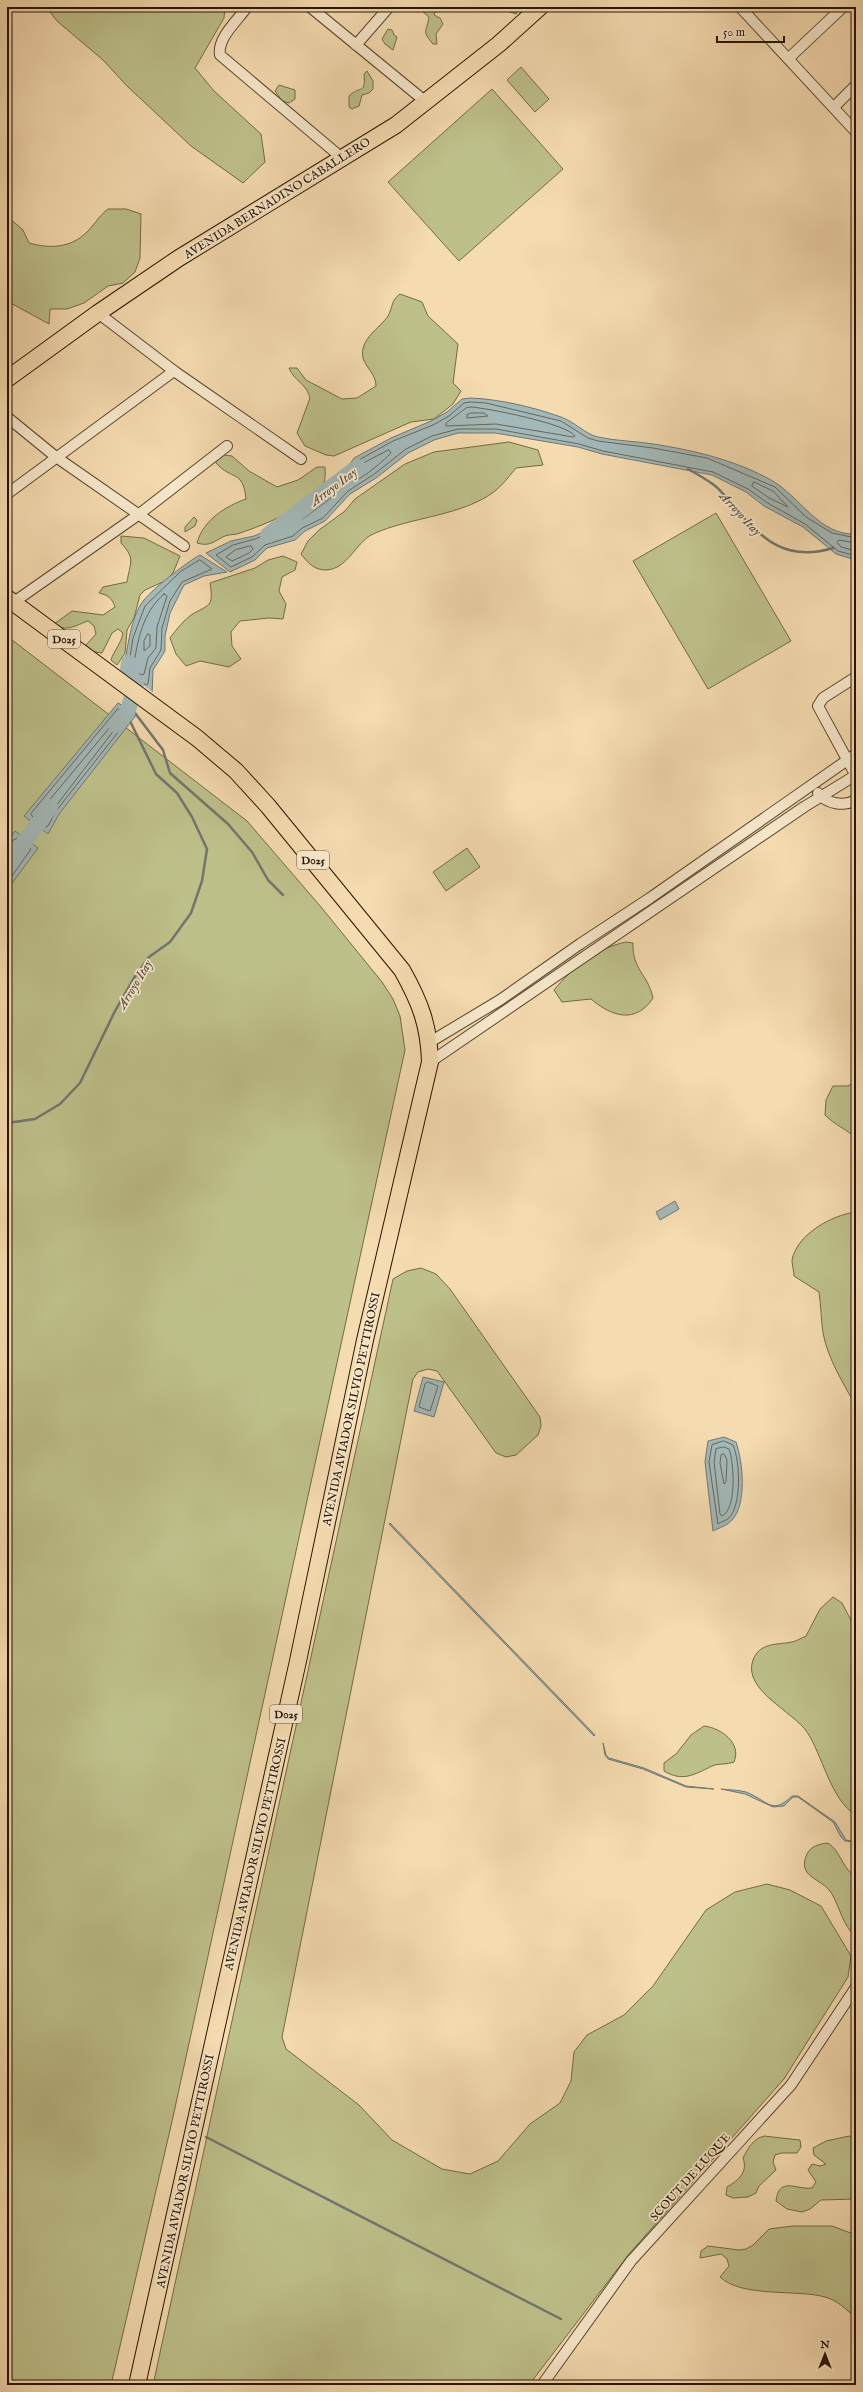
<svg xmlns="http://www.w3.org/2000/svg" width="863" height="2392" font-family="'IM FELL English',serif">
<rect width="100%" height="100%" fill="#f5dbb0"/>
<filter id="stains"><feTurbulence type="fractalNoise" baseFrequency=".005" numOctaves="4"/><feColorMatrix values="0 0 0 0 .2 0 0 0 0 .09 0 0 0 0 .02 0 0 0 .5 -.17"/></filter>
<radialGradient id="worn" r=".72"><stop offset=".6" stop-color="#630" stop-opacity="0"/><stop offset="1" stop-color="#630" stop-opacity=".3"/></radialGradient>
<g fill="#bec08a" stroke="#736a45">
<polygon points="46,7 225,7 224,18 195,68 214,91 261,134 265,162 243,183 191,146 127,86 103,60 57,21"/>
<path d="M417,7H437L434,15L440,18L443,24L436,34L437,44H433C421,30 427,32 429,17Z"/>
<polygon points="496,7 520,7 516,14"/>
<polygon points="388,29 392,30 394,35 397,37 393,50 385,44 382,39"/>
<polygon points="521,67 549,99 535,112 507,80"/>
<path d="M367,71L373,81V89L369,93L362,95L359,106L352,109L349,107V96C360,85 366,95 364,74Z"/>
<polygon points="279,85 295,90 295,99 289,103 282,101 275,91"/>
<polygon points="492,89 563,169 459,261 388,182"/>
<path d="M108,209H126L141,214L140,258L135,272L123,283L108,286L84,303L67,309H50L49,324L7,301V216L23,230L29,243C50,249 71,248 87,232C95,224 99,216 108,209Z"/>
<path d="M400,294L422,302L428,316L458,344L453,383L461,391L453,404L434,419L411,422L334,456L326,455L305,446L297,433L310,398C307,384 294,381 289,368H297L306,380L342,399L357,398L376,386C376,374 366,368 363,358C359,339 380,328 388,316C393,307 391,300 400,294Z"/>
<path d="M509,442L538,450L543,465L516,468C509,476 503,485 495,491C463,516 410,517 373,534C355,543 348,569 326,570C314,570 308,563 301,554L308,541L319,530L345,511L355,499L405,464L434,452Z"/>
<path d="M224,455L232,456L249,471L277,487L298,480L317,467H325C325,473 326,480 323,485C309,507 264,525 240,533C236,535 230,534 225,536C214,541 210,547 197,543C203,520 226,506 246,499C243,469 232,481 216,463V456Z"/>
<polygon points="716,513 791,641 708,689 633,561"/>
<polygon points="194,517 197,520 195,526 185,532 185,527"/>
<path d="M121,536L144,538L180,556L173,573L165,581L145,590L140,595L134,618L127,630L125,653L117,665L111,660C114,650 121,644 123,633L118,629L112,633L102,653L87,651L86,645L96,634L94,626L88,621C76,625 66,633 54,624L72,611L103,615L115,607C112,598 108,595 99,593L103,587L127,582C130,562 136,559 121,543Z"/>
<path d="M283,556L297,562L295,570L282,577L279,591L286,604L283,619L269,618L240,621L231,632L232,646L241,659L229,667L200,661L186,666L176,654L170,638C176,630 183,621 191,615C209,604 214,608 210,583L255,568L268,560Z"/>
<polygon points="7,636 247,821 321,907 382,982 393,999 400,1016 405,1050 173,2117 111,2385 7,2385"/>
<polygon points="467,848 480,867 446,891 433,872"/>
<path d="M626,942L633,943C632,970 648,974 653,998C636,1024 612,1017 591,999L562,1002L554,990C573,967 597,948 626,942Z"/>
<path d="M856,1080V1138C846,1129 835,1125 825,1115L826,1100L833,1086H848Z"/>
<path d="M856,1212V1406C843,1383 828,1359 823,1333C821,1319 821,1306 819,1292L794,1276C794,1271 792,1265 792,1260C797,1234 832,1215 856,1212Z"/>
<polygon points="421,1268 436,1274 450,1289 540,1417 541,1426 538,1435 516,1455 506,1457 496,1453 437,1371 428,1369 418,1372 413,1379 282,2037 286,2049 359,2105 392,2140 442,2169 470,2174 498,2161 530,2124 560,2103 571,2081 574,2052 587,2035 624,2015 653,1986 706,1910 735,1892 767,1884 790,1890 821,1906 851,1956 848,1977 784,2079 629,2254 529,2385 153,2385 393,1279 407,1271"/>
<path d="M833,1597L842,1603L856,1630V1815C831,1801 822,1754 807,1732C794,1712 742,1690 753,1660C760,1642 777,1645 792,1642C797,1641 801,1638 806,1636L820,1609Z"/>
<path d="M704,1726C721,1728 742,1743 734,1762C727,1765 718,1763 712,1766C694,1775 682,1782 664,1771V1763L676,1754L691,1735Z"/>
<path d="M828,1843C840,1851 841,1864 852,1874H856V1937C843,1926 840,1908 832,1894C823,1878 796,1878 807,1854C811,1846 819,1844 828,1843Z"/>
<path d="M764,2136L800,2140L801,2147L797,2153H782L775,2155L773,2162L776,2170L759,2186L756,2193L748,2197L733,2198L726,2195L727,2187C739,2180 748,2172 743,2158C748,2148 753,2139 764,2136Z"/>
<path d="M849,2136L856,2139V2199L821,2200L810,2209L802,2212L787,2209L776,2201C779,2176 796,2190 812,2188L816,2182L808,2170L812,2164L820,2166L826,2164L814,2155L813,2148L826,2141Z"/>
<path d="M793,2226H832L856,2235V2318C847,2310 837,2300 825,2297C797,2289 742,2298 720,2277L729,2266L727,2259L721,2254L700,2258L701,2251L708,2246L739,2250L746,2249L753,2245L769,2229Z"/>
</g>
<g fill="#a3b8b8" stroke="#72766e">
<path d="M470,398C499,399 533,407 561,417C575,422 585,434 598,437C616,441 635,441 653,444C693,450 735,460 771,480C800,496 819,536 856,534V560L836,554L803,527L764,506L746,492L712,475L602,454L578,447L495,433H458L434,440L408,453L376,478L350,494L325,521L305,531L295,540L267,548L255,560L230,572L206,553L231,541L254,536L302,515L328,496L354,458L391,438L431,421L447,412L462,399Z"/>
<path d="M200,555L227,572L204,576L184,585L170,613L165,636V651L153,670L152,695L123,672C127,652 130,621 141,604C149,591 187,562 200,555Z"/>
<polygon points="118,703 137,714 59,814 48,834 24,816"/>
<polygon points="15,831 38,848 7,890 7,842"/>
<polygon points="675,1201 679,1209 660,1220 656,1212"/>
<polygon points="423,1377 444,1382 434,1417 414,1411"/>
<path d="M724,1437L736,1442C743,1462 747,1504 732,1520C728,1525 719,1528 713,1531L705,1462L708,1441Z"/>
<polygon points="390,1523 595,1735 594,1736 389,1524"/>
<polygon points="603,1743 606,1755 609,1758 644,1768 686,1786 714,1789 686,1787 643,1769 608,1759 605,1755"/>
<path d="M721,1789C729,1790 739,1790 746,1792C767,1800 772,1816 792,1796H798L835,1822L846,1840L856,1842L845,1841L841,1837L833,1822L798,1797H793L784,1806L773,1807L745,1794Z"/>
</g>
<polygon fill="#f5dbb0" points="122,669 154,693 153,696 121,672"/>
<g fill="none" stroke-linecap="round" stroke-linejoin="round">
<g stroke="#66665c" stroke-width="1">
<path d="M471,407C487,408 568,424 575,436L573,437L496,424L446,426V423L466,408Z"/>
<polygon points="471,413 484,413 488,416 467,418 467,415"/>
<path d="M389,450L391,453C384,460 360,482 351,481L360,465Z"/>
<polygon points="754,482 773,491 788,507 769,498 752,486"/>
<polyline points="856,538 832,533 806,517 775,487 707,458 653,448 598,441 588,438 561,421 486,403 470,402 464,403 449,416 433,425 393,441 357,461 331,498 304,518 255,539 233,545 216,555 231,567 252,557 265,545 293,536 302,528 323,518 348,491 373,475 406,449 432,436 458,429 496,429 579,444 603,451 713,472 748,489 766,502 805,524 838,551 856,556"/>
<polyline points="856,543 839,540 837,542 841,547 856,551"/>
<polygon points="251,546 253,549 249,553 232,561 226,557 235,550"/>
<polygon points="200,560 212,569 182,582 170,601 162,628 161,650 150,668 148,684 146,685 128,670 133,638 145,606 180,572"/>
<path d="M164,594L167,596L157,627L156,648L148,658L144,674L141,675L133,668C138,640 142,613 164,594Z"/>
<polygon points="148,634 150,635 150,646 144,651 144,641"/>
<polygon points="118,709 129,714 130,717 56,811 48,826 45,827 32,816 31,814"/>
<polygon points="118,718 121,718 121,721 46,819 39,816 39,813"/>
<polyline points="7,844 17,838 31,849 7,883"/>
<polyline points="7,849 18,844 24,850 7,874"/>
<polygon points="428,1382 438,1386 430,1411 419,1407 425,1384"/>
<path d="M724,1441L733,1445C740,1461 742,1504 729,1518C727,1520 721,1522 718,1524L709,1462L712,1445Z"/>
<path d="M724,1447L729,1449C734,1462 737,1509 722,1516L720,1514L714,1462L716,1449Z"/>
<polygon points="724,1454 727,1460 726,1482 724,1484 720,1463 721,1455"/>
</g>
<g stroke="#72766e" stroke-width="2.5">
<path d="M688,469C697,474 706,479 714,485C722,491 728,500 735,508C764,541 787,562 833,548"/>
<polyline points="129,705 163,750 170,773 228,824 252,852 268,880 283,895"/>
<polyline points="7,1123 35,1119 60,1104 80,1083 115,1011 134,978 149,957 170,942 191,913 202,881 207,849 192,817 177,793 156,774 130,721"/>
<polyline points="206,2137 561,2319"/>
</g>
<g stroke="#a3b8b8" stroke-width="16">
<polyline points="268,535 358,467"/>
<polyline points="116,725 127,713 136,684 128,670 129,663"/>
<polyline points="7,866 50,807"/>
</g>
<defs>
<g id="street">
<path d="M247,7C238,20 217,38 220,55L342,158"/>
<polyline points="310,7 426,102"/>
<polyline points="740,7 856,132"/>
<polyline points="356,45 389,7"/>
<polyline points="789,58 842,8"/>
<polyline points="834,107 856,85"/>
<polyline points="98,313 174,371 301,459"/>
<polyline points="7,417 56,457 184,546"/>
<polyline points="7,494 174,371"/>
<polyline points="14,602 138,515 227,446"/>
<polyline points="856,677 823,698 818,706 856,776"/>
<path d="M818,793C827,804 844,807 856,800"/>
<polyline points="430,1042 500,1000 580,944 650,898 856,754"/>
<polyline points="430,1062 804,807 856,775"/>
<polyline points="542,2385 631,2261 791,2085 856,1987"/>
</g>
<g id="primary">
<polyline points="7,379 98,313 179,258 396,125 499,44 540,7"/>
<path d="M7,598L197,738L236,771L268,806L402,970C420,1002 429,1025 430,1062L365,1340L298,1661L137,2385"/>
</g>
</defs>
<use href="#street" stroke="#5b462c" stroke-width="12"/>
<use href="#primary" stroke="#281400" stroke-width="18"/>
<use href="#street" stroke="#f8e8cc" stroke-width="10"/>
<use href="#primary" stroke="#f5dbb0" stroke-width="16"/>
</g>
<g text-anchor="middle" stroke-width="3.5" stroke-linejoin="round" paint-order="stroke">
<g fill="#f8e8cc" stroke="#66543d" stroke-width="1">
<rect x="48" y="630" width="32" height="18" rx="3"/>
<rect x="297" y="851" width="32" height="18" rx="3"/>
<rect x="270" y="1705" width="32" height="18" rx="3"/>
</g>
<g font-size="11" font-weight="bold" fill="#281400">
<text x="64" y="643">D025</text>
<text x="313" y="864">D025</text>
<text x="286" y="1718">D025</text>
</g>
<g font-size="12" fill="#281400" stroke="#f8e8cc">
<text transform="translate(277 198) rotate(-32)" y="4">AVENIDA BERNADINO CABALLERO</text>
<text transform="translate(351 1409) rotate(-78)" y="4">AVENIDA AVIADOR SILVIO PETTIROSSI</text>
<text transform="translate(255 1854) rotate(-77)" y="4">AVENIDA AVIADOR SILVIO PETTIROSSI</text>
<text transform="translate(185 2171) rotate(-78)" y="4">AVENIDA AVIADOR SILVIO PETTIROSSI</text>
<text transform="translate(690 2177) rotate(-48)" y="4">SCOUT DE LUQUE</text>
</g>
<g font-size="13" font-style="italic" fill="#534d40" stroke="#f8e8cc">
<text transform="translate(333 486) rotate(-37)" y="5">Arroyo Itay</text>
<text transform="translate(741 513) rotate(47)" y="5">Arroyo Itay</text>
<text transform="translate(134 984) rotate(-59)" y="5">Arroyo Itay</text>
</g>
</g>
<rect width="863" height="2392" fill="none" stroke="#f5dbb0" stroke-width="24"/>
<rect x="8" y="8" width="847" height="2376" fill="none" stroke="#281400" stroke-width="2"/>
<rect x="12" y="12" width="839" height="2368" fill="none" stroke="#281400"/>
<g transform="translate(825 2354)" stroke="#f8e8cc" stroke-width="3" paint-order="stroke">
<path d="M0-3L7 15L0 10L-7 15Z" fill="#281400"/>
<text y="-6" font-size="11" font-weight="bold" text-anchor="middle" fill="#281400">N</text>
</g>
<path d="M717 36v6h67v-6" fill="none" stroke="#281400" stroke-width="2"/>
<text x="723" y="36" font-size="12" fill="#281400" stroke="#f8e8cc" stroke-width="3" paint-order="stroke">50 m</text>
<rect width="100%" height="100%" filter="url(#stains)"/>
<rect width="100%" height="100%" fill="url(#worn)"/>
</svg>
